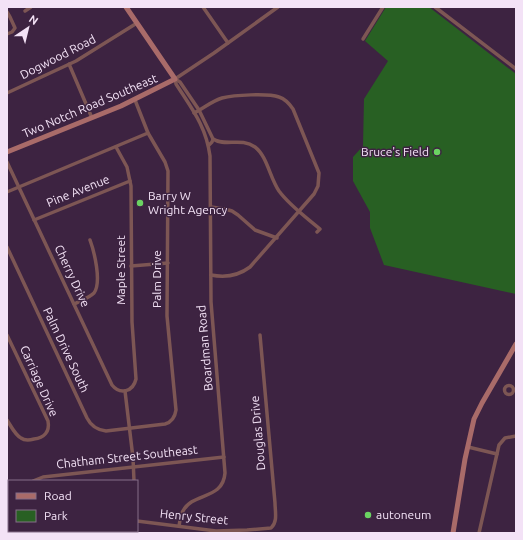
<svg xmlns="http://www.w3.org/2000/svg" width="523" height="540" font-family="Ubuntu,sans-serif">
<rect width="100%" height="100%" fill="#3d2341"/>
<polygon fill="#286023" points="386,7 429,7 516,74 516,294 384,265 370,228 370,212 353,181 353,157 363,146 364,99 388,61 365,41"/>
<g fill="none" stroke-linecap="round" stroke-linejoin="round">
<g stroke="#7d5654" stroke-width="3.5">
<polyline points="203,7 228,43"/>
<polyline points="435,7 516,69"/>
<polyline points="25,11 31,7"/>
<polyline points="7,12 10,17 15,28 12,32 7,34"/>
<polyline points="363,39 383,7"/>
<polyline points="69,64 92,118"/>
<path d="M175,79L176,84C192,109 206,126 210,156L211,302L225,473C223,500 193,492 183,511C180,516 180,521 179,526"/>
<polyline points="175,79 214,53 278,7"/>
<polyline points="175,79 180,82 199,110 213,139 212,142 209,145"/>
<polyline points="7,93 76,61 137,23"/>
<path d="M194,113C204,108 212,101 222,98C234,95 268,93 279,97C285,99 289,103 293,109L319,173L318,186L314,194L250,267C238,276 226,278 211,275"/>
<path d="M213,139C225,147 241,137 255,147C267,156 270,178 279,191C290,206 306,217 320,229L317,232"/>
<path d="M7,162L112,385C120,395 133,392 136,379L132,322L131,186L127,167L116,147"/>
<polyline points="7,192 148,133"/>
<polyline points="211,207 225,209 232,211 238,215 255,230 277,238"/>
<polyline points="34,220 130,181"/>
<path d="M7,247L87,418C91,426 97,430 106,431L165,424C172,422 175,417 176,410L167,316L168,171L165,162L148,133L135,100"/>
<polyline points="131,266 168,263"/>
<path d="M74,304C80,301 89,298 94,293C102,282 94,251 90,240"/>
<path d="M7,335L48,421C50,432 44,438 34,439C30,440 25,441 21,438C15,435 11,426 7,420"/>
<circle cx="509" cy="390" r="4.5"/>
<polyline points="125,391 133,458 134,481"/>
<polyline points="468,447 497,454"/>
<polyline points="33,481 43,477 224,457"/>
<polyline points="7,501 9,503"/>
<path d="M137,521L216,531L247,530L271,528C278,522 275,511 275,503L260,335"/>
<polyline points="130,533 130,531"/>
<polyline points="479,533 499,445 505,438 516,436"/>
</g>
<g stroke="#a96b69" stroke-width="5">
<polyline points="7,152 121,106 175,79 126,7"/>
<polyline points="453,533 465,459 474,419 482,403 516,344"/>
</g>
</g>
<g fill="#6bd362" stroke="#3d2341" stroke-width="1.5">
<circle cx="437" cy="152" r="4"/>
<circle cx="140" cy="203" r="4"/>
<circle cx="368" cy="515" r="4"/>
</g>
<g text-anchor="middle" stroke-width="3" stroke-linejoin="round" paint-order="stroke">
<g font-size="12" fill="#f3e2f6" stroke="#3d2341">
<text transform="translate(58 57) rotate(-27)" y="4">Dogwood Road</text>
<text transform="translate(90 106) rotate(-23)" y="4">Two Notch Road Southeast</text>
<text transform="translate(78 191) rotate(-22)" y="4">Pine Avenue</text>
<text transform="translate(121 270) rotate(-90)" y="4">Maple Street</text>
<text transform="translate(72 276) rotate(65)" y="4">Cherry Drive</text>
<text transform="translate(157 279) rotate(-90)" y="4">Palm Drive</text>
<text transform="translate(205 348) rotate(-95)" y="4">Boardman Road</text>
<text transform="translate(66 350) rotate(65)" y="4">Palm Drive South</text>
<text transform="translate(39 381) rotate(66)" y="4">Carriage Drive</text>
<text transform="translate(258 433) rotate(-95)" y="4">Douglas Drive</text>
<text transform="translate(127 457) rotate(-6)" y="4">Chatham Street Southeast</text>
<text transform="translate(194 517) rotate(6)" y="4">Henry Street</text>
</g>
<g font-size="12" fill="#f3e2f6" stroke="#3d2341" text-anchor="start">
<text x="429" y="156" text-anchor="end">Bruce's Field</text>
<text x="148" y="200">Barry W<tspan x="148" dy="14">Wright Agency</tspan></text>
<text x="376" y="519">autoneum</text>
</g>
</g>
<rect width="523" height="540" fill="none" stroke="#f3e2f6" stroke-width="16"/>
<rect x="8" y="480" width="130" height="52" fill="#3d2341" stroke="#866f89"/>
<rect x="16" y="493" width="20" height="6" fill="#a96b69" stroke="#866f89"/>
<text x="44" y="500" font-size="12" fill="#f3e2f6">Road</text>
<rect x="16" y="510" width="20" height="12" fill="#286023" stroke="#866f89"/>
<text x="44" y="520" font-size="12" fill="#f3e2f6">Park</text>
<g transform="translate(28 28) rotate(35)" stroke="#3d2341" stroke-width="3" paint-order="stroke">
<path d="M0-3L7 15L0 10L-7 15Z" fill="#f3e2f6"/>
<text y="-6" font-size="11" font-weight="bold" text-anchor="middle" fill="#f3e2f6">N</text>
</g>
</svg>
